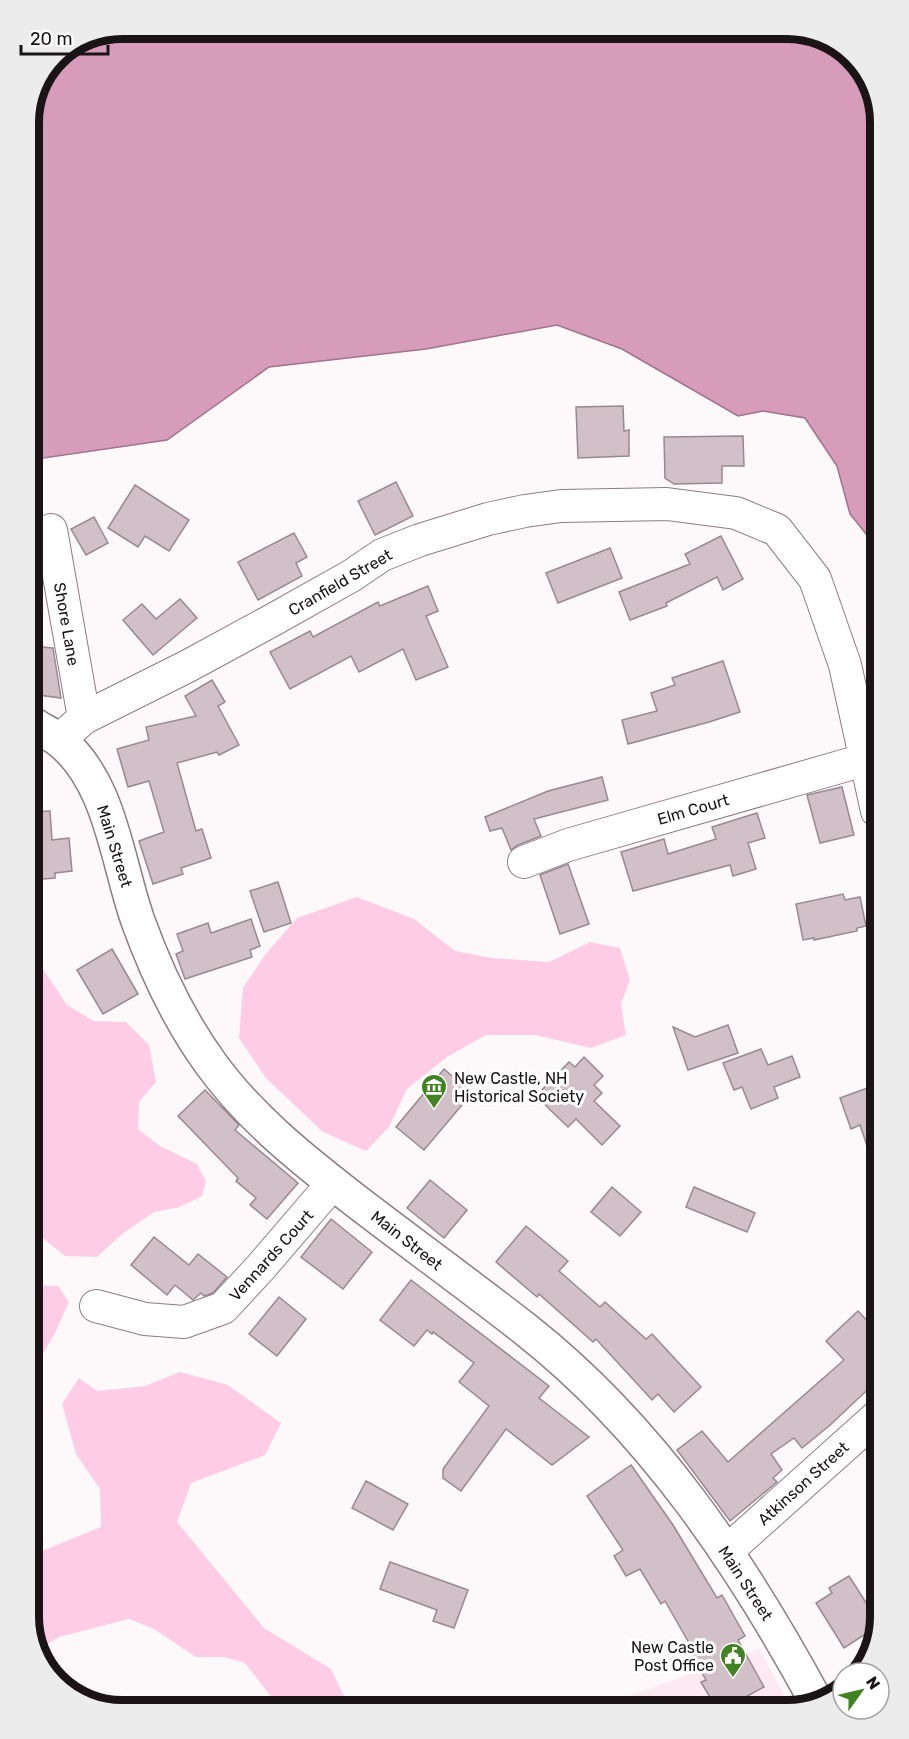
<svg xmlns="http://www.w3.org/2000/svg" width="909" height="1739" font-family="Rubik,sans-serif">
<rect width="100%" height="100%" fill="#fdf9fb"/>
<polygon fill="#fde9f2" points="759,1649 789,1704 604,1705"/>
<g fill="#fecde5">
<polygon points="357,897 414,919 455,951 492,958 549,962 590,942 620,948 630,980 621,1004 626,1035 591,1048 535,1035 486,1035 447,1057 407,1089 389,1127 366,1151 323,1132 266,1078 239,1038 243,988 265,955 297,918"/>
<polygon points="33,954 67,1005 94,1021 126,1022 149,1045 156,1082 139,1102 138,1129 160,1146 197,1164 206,1181 202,1196 180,1207 154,1212 122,1234 97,1257 65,1256 34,1231"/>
<polygon points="36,1285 58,1286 69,1302 55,1333 34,1369 34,1288"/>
<polygon points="180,1372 228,1385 281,1423 265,1455 191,1483 177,1522 264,1628 331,1669 346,1700 346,1708 275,1709 270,1695 245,1663 224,1657 196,1657 154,1629 129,1619 59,1637 36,1651 35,1554 101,1527 100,1489 76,1454 62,1404 79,1378 97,1391 145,1386"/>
</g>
<polygon fill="#d89cbb" stroke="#9f738a" stroke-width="1.5" points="122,29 793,29 839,44 873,86 875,545 850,514 837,466 805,418 763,411 738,416 622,349 557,325 426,349 269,367 167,440 30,460 29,116 56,56"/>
<g fill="#d2c0c8" stroke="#998890" stroke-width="1.5">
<polygon points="623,406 624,431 629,430 629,456 578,458 576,407"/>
<polygon points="743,436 744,466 722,466 722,483 674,484 665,478 664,437"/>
<polygon points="396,482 413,516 375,535 358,501"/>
<polygon points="135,485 189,520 169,551 145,536 138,547 108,528"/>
<polygon points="94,517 108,543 86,555 71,529"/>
<polygon points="294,533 307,557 296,563 302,576 258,600 238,562"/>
<polygon points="721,536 743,579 723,590 717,577 666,603 667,606 630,620 619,592 690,564 685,554"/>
<polygon points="610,548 622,578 558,603 546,573"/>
<polygon points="428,586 438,611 426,616 448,667 416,680 403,649 359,672 351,656 290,689 270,652 310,631 313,637 378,602 380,606"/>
<polygon points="180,599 197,618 153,655 123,620 142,604 156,619"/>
<polygon points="42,647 53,648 61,698 31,694 31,666 40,667"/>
<polygon points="723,661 740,712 709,722 628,744 622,720 657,711 651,693 675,685 672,678"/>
<polygon points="212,680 225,702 218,706 239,745 219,755 217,752 177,763 196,831 202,829 211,858 181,868 183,874 153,884 139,841 164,832 149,781 128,787 117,749 149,740 146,727 196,716 185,696"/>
<polygon points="602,777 608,800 534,819 541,836 518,845 511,850 502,828 490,831 485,817 548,791"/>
<polygon points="842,787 854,835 820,843 807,795"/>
<polygon points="50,811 52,840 69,838 72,871 55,873 55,878 32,880 32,812"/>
<polygon points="757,813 765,838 748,843 756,869 733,876 730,865 633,891 621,852 664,839 668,854 716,839 712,827"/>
<polygon points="568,864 589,924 560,934 540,875"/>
<polygon points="278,882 291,923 264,932 250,891"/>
<polygon points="843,894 845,900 860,897 866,926 857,928 857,931 814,940 814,938 803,940 796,904"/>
<polygon points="251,919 260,946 250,950 252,957 185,979 176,954 183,951 177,934 208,923 211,933"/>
<polygon points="112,949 138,994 103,1014 77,970"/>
<polygon points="728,1025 738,1053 688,1070 673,1027 695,1037"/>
<polygon points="761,1049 768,1065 792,1056 800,1077 774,1087 778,1098 751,1109 742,1087 734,1090 723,1063"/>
<polygon points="584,1057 603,1076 594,1085 602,1093 594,1101 620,1126 602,1145 576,1119 568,1127 536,1096 569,1062 575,1067"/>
<polygon points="444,1069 472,1093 424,1150 396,1127"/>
<polygon points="878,1084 878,1165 874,1166 860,1125 851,1129 840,1098"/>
<polygon points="205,1090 239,1125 235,1130 298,1183 267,1219 250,1205 256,1198 236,1181 238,1178 178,1116"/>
<polygon points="430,1180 467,1210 444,1238 407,1208"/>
<polygon points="612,1187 641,1212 620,1236 591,1212"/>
<polygon points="694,1187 755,1213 747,1232 686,1207"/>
<polygon points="331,1219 372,1252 343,1289 301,1257"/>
<polygon points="526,1226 568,1261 559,1271 600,1307 605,1302 646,1339 652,1334 701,1387 674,1412 658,1394 652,1400 596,1339 593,1342 539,1294 537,1297 496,1262"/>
<polygon points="154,1237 189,1265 198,1254 227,1277 213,1293 204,1296 201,1293 193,1300 175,1285 167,1295 131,1265"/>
<polygon points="411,1280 549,1386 539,1398 589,1437 552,1465 506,1429 461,1491 443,1478 443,1469 489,1406 459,1382 474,1363 433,1332 432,1334 427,1330 414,1346 380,1320"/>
<polygon points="279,1297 306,1319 277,1356 249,1334"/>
<polygon points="858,1311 879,1333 879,1379 829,1426 802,1448 794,1438 771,1454 782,1470 773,1478 777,1482 730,1521 677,1450 702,1431 728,1462 844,1360 826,1341"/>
<polygon points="631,1465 673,1525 717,1598 722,1595 745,1636 738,1640 764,1687 733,1704 714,1704 701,1682 706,1680 686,1644 689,1643 665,1601 661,1604 640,1569 626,1576 614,1556 623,1550 587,1496"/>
<polygon points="366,1481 408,1504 393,1530 352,1508"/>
<polygon points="390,1562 468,1590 454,1628 433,1621 437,1610 380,1589"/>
<polygon points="849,1576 879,1623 878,1626 844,1648 816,1603 832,1593 829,1588"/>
</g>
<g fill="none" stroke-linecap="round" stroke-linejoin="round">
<defs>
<g id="street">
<polyline points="51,530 84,718"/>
<polyline points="59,740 84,718 188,666 269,622 351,576 382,555 420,540 488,519 525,511 561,506 667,504 736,513 777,530 815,579 845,665 877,811"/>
<polyline points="524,862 568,845 864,760"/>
<polyline points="96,1306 145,1319 184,1322 223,1308 261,1267 333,1183"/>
<polyline points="726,1552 880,1414"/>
</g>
<path id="secondary" d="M31,723C40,729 51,734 59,740C111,781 117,862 138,921C156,971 179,1020 211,1064C250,1118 303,1160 356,1201C412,1244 470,1286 525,1329C651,1428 742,1564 817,1703"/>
</defs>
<use href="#street" stroke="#8c7c84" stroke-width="34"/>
<use href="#secondary" stroke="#8c7c84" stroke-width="36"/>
<use href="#street" stroke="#fff" stroke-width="32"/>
<use href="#secondary" stroke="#fff" stroke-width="33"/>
</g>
<defs>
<symbol id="museum-pin" viewBox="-11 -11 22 30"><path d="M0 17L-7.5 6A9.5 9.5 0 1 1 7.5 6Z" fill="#418222" stroke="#fff"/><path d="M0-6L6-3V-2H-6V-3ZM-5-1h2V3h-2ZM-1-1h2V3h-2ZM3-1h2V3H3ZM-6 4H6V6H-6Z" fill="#fff"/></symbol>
<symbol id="civic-pin" viewBox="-11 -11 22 30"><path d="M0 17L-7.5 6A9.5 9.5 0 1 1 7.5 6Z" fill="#418222" stroke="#fff"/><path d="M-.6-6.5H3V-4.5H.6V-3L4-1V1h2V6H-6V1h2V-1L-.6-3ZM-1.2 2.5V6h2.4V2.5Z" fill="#fff"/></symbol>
</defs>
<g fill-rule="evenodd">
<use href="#museum-pin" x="419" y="1072" width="30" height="40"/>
<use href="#civic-pin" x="718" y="1641" width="30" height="40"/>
</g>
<g text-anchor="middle" stroke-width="6" stroke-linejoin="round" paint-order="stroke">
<g font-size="16" fill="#1a1417" stroke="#fff">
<text transform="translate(340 582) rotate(-30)" y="6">Cranfield Street</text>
<text transform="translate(67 624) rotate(80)" y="6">Shore Lane</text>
<text transform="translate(693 809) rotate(-16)" y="6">Elm Court</text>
<text transform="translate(115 846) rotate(73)" y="6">Main Street</text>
<text transform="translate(407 1240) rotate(38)" y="6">Main Street</text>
<text transform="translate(271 1255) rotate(-48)" y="6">Vennards Court</text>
<text transform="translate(803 1483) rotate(-42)" y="6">Atkinson Street</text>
<text transform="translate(746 1583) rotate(57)" y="6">Main Street</text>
</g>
<g font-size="16" fill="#1a1417" stroke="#fff" text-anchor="start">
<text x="454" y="1084">New Castle, NH<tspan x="454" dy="18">Historical Society</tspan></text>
<text x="714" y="1653" text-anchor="end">New Castle<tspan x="714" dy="18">Post Office</tspan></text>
</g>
</g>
<path d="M0 0H909V1739H0ZM122 39H787A83 83 0 0 1 870 122V1617A83 83 0 0 1 787 1700H122A83 83 0 0 1 39 1617V122A83 83 0 0 1 122 39Z" fill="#edecec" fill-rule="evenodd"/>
<path fill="none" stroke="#1a1417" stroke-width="8" d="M122 39H787A83 83 0 0 1 870 122V1617A83 83 0 0 1 787 1700H122A83 83 0 0 1 39 1617V122A83 83 0 0 1 122 39Z"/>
<g transform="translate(861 1691) rotate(56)"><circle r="28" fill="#ffffff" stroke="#a3a1a2" stroke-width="1.5"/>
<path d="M0-4.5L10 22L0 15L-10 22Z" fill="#418222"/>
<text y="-9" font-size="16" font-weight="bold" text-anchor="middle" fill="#1a1417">N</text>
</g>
<path d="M21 45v9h87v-9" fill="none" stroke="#1a1417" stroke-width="3"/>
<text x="30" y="45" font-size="18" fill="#1a1417" stroke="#ffffff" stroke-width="4.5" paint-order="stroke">20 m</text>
</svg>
